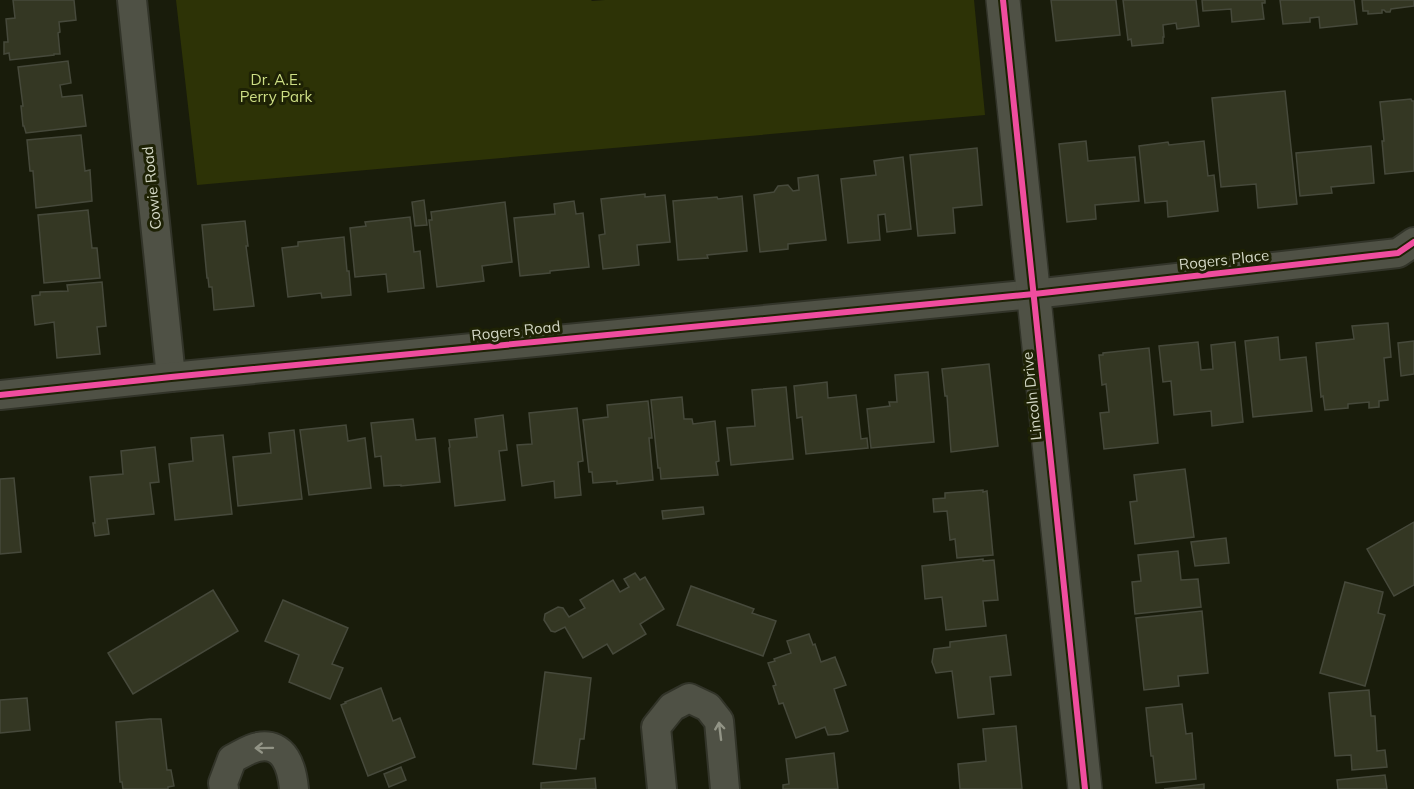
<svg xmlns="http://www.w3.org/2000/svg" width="1414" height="789" font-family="Mulish,sans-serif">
<rect width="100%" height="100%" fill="#191c0b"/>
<polygon fill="#2d3306" points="176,0 591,0 592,1 605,0 974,0 985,115 197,185"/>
<g fill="#343723" stroke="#46493b" stroke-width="1.5">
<polygon points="13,0 74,0 76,20 59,22 60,32 58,33 60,54 54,54 54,55 10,60 9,53 4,54 4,42 8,42 6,19 15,18"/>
<polygon points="1051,0 1116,0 1120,35 1056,41"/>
<polygon points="1123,0 1196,0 1199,26 1177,29 1176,23 1163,25 1164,37 1163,37 1163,43 1132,46 1131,39 1128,40"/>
<polygon points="1202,0 1265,0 1265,3 1262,3 1264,19 1232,22 1231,9 1203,11"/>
<polygon points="1280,0 1354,0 1357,24 1320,28 1319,17 1310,18 1310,22 1283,24"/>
<polygon points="1362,0 1414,0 1414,6 1391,9 1390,12 1386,12 1384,10 1382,10 1382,13 1368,14 1368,11 1363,11"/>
<polygon points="68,61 71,83 60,85 62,97 82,95 86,126 26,133 24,126 23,126 21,106 23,106 18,67"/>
<polygon points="1285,91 1297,204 1258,208 1256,184 1221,187 1212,98"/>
<polygon points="1411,99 1412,101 1414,101 1414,171 1385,174 1382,141 1384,141 1380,102"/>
<polygon points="81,135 85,171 90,170 92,201 36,208 33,171 30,171 27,140"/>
<polygon points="1086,141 1088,161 1135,157 1139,201 1095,205 1096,219 1067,222 1059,144"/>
<polygon points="1204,141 1208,176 1214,175 1218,211 1168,217 1167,201 1145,203 1139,146 1168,142 1169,145"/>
<polygon points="1371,146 1374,183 1331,187 1332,193 1300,196 1296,153"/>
<polygon points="977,148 982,205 953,208 955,233 918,236 910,155"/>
<polygon points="903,157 911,229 887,232 885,214 878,215 880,240 848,243 841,179 876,175 874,161"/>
<polygon points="818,175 826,240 788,244 788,249 760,252 754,195 774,192 778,186 788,185 793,191 799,190 798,178"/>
<polygon points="645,194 645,197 665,195 670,242 637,245 639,265 603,269 599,235 605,234 601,199"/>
<polygon points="742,196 747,251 707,255 708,258 678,260 673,201 717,197 718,199"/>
<polygon points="424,200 427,225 415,226 412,202"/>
<polygon points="574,201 576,214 583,213 589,267 550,271 550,273 520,276 514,218 555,214 554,204"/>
<polygon points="505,202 512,262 482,266 484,281 437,287 429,220 432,220 431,212"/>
<polygon points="88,210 92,248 97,248 100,278 44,283 38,215"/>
<polygon points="410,217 414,252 420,251 424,288 388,292 386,274 355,277 350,228 366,226 365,222"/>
<polygon points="245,221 248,246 246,246 254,306 214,310 212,287 209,287 208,278 207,278 202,225"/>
<polygon points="344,237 347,271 349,271 351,295 322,298 321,293 288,297 282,248 298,246 298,242"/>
<polygon points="102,282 106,326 97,327 100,354 57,358 54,322 35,325 32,296 40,295 40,292 68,291 67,285"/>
<polygon points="1388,323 1391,357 1384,358 1388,400 1379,401 1379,407 1369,408 1369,402 1348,404 1348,408 1325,410 1323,396 1321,397 1316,343 1354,339 1352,326"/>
<polygon points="1278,337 1280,360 1306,357 1312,411 1253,417 1245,341"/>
<polygon points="1414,341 1414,374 1401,376 1398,343"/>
<polygon points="1198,342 1201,370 1213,369 1211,345 1235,342 1243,422 1212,426 1211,411 1174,415 1171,381 1163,382 1159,346"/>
<polygon points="1149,348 1158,443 1104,449 1100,413 1109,412 1106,384 1102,385 1099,355 1103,355 1103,353"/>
<polygon points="989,364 998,446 951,452 947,396 945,396 942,369"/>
<polygon points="928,372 934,442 871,448 867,409 890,406 889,402 897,402 895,375"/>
<polygon points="827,382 828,398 856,395 861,439 867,438 868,448 806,454 802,417 797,418 794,386"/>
<polygon points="786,387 793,459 731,465 727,428 755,426 752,390"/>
<polygon points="682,397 684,419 692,419 693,424 715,421 719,461 716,462 718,475 661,479 660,468 658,468 651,400"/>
<polygon points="648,401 652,438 649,438 653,480 617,484 617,481 593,483 592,472 589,472 583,420 608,417 607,405"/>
<polygon points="577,408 583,461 578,462 581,495 555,498 554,481 522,486 517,445 532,444 529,413"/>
<polygon points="503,415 507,450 499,451 505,500 455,506 449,448 450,447 449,440 477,437 475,419"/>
<polygon points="413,419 416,440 435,438 440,482 401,486 401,485 384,486 381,456 375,457 371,423"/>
<polygon points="346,425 348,441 365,438 371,488 309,495 300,430"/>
<polygon points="294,430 302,499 238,506 233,457 271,453 269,433"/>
<polygon points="223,435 232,514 175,520 169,464 193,461 191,438"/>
<polygon points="155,447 159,482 150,483 154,514 107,519 109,534 95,536 93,523 95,523 90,477 123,474 121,451"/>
<polygon points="1185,469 1194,537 1135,544 1130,502 1137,501 1134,475"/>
<polygon points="14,478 21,552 0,554 0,479"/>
<polygon points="983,490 983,492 987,491 993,555 957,558 955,539 950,540 947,511 934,512 933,499 945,498 945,493"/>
<polygon points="703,507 704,514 663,519 662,511"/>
<polygon points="1414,522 1414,585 1394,596 1367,549"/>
<polygon points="1226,538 1229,563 1195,566 1191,542"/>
<polygon points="1178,551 1181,580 1198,579 1201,607 1135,614 1132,582 1141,581 1138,555"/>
<polygon points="983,559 983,561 994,560 998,600 983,601 986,626 946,630 942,597 925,599 922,566"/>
<polygon points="635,573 640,580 645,577 664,609 640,624 646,634 613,654 607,644 583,658 565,627 555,632 551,631 544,620 545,614 558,607 563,608 569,617 585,608 580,600 613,580 620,592 629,587 624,579"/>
<polygon points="1345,582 1383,592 1378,613 1385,615 1365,686 1320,673"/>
<polygon points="691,586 754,609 752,613 776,621 763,656 677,625"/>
<polygon points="213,590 238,631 133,694 108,653"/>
<polygon points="283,600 348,628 332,664 343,668 330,699 289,682 299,655 265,641"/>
<polygon points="1202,611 1208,673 1178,676 1179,686 1144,690 1136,618"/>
<polygon points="809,634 813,645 815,644 821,662 835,657 846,685 834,689 848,731 840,734 828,735 825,727 796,738 783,703 779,704 773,686 776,685 768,663 775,661 774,659 791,653 787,641"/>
<polygon points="1006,635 1011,675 990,677 994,714 958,718 952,671 936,673 932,662 934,649 950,647 950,642"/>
<polygon points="545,672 591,678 584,739 580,739 576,769 533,764"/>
<polygon points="381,688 393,721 400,718 415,757 368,776 341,705 346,703 345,702"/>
<polygon points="1369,690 1371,716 1375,716 1377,751 1385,750 1387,767 1352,770 1351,755 1335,756 1329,693"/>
<polygon points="27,698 30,730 0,733 0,700"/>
<polygon points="1182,704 1186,734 1192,733 1196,779 1156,783 1153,756 1151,756 1146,708"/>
<polygon points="150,719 161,719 167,770 171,770 174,786 168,787 168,789 123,789 122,782 120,782 116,722"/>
<polygon points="1016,726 1022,789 960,789 958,764 986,761 983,729"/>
<polygon points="834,753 838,789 783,789 783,785 789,784 786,759"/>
<polygon points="401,767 406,780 389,787 384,774"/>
<polygon points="1385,775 1387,789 1338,789 1337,780"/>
<polygon points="595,778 596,789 541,789 541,783"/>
<polygon points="1204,784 1204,789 1164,789"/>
</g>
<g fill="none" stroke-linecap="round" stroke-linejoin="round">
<defs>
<g id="minor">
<polyline points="132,0 171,377"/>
<polyline points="0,395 171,377 1034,294 1398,253 1414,242"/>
<path d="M224,789L223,783L232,759C240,755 250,748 258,747C285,742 292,768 294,789"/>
<polyline points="662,789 656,727 672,707 689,698 708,707 719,721 725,789"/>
</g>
<polyline id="tertiary" points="1003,0 1085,789"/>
</defs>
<use href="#minor" stroke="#323429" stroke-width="32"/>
<use href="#tertiary" stroke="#323429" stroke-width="36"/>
<use href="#minor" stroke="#4f5145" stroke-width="28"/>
<use href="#tertiary" stroke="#4f5145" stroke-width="33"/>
<defs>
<g id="cycleway">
<polyline points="1003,0 1085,789"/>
<polyline points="0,395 171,377 1034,294 1398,253 1414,242"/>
</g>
</defs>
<use href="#cycleway" stroke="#1e2205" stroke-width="10"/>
<use href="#cycleway" stroke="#ef4d9e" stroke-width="6"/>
</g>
<defs><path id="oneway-shaft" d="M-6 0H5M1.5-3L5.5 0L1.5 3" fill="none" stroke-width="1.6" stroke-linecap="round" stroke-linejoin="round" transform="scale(1.5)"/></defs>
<g stroke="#929486">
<use href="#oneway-shaft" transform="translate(720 731) rotate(-97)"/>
<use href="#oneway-shaft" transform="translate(264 748) rotate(179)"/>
</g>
<g text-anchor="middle" stroke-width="6" stroke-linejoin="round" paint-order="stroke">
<g font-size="15" fill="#cedf85" stroke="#1e2205">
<text x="276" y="85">Dr. A.E.<tspan x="276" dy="17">Perry Park</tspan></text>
</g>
<g font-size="15" fill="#d4d8c6" stroke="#1e2205">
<text transform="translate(152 188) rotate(-96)" y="5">Cowie Road</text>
<text transform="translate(1224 260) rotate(-6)" y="5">Rogers Place</text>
<text transform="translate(516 331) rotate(-6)" y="5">Rogers Road</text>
<text transform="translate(1032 396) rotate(-96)" y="5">Lincoln Drive</text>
</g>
</g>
</svg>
